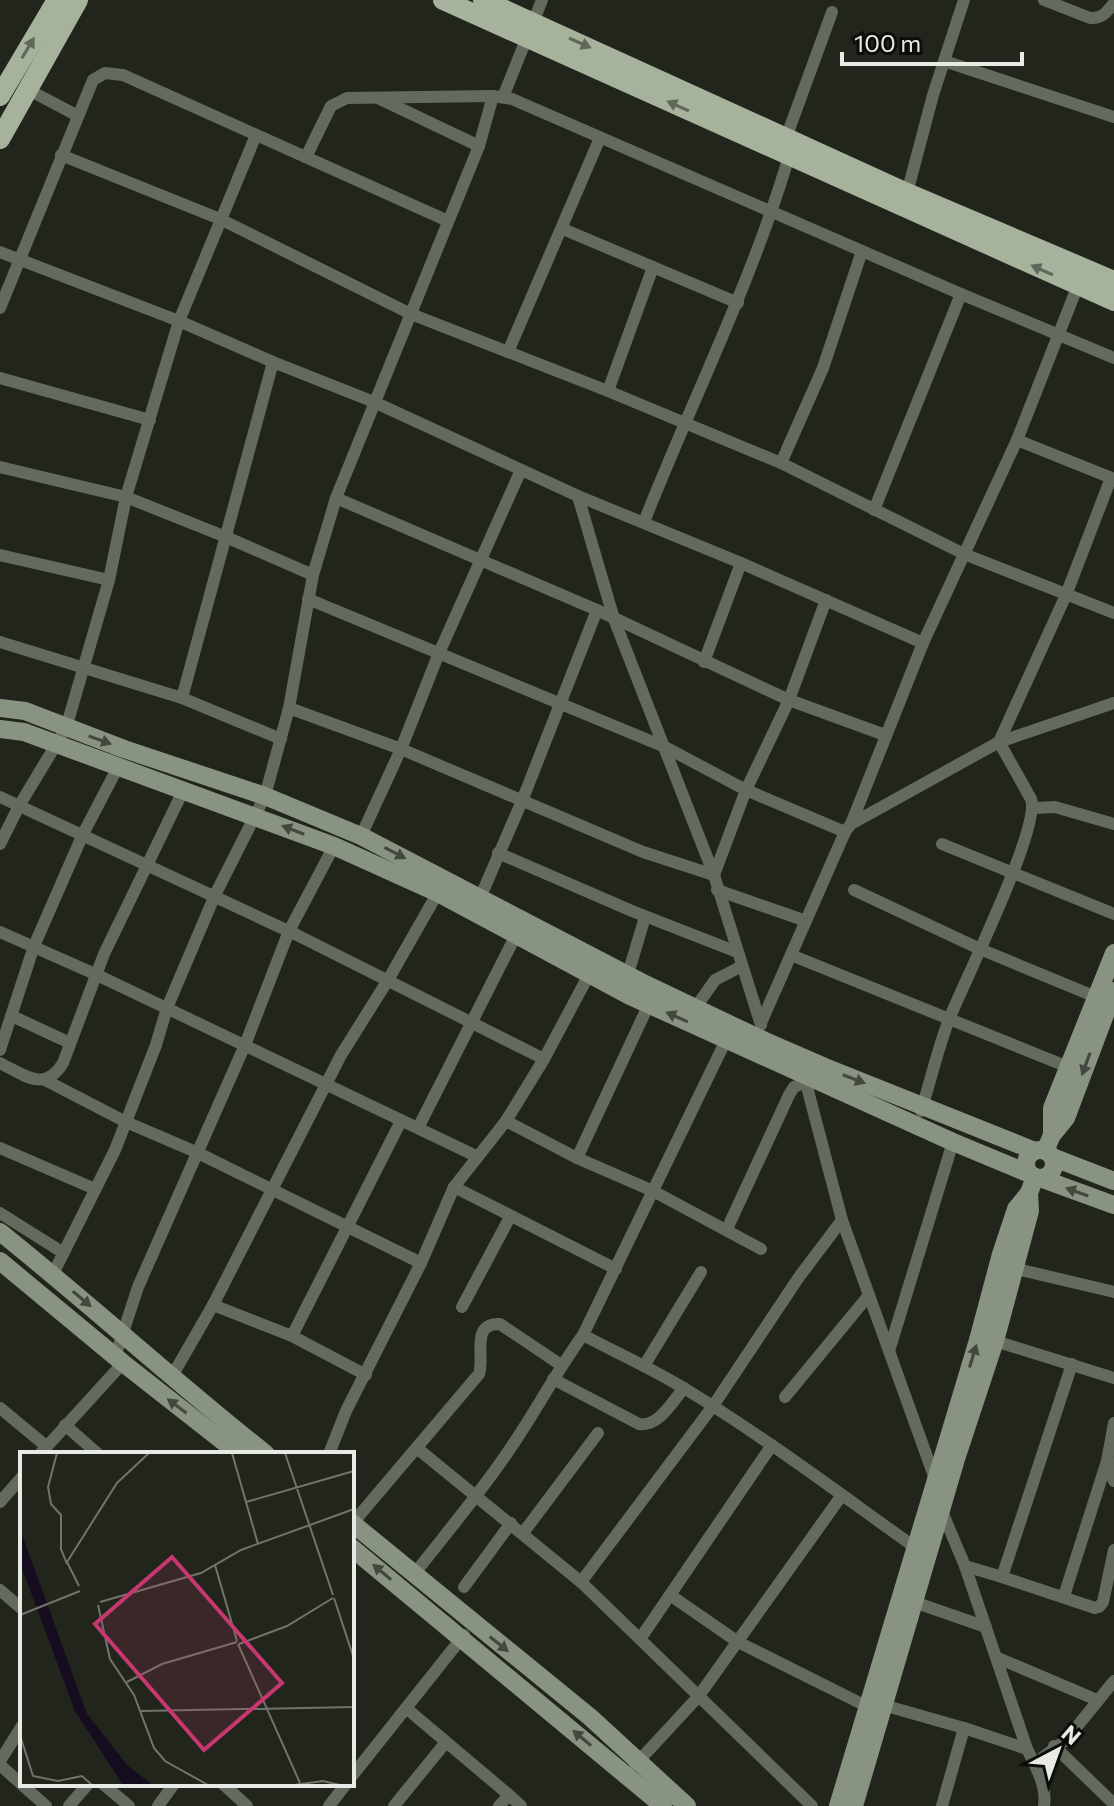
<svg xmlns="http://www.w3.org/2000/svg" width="1114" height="1806" font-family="Commissioner,sans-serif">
<rect width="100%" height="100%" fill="#21251c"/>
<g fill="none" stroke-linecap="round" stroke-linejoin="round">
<g stroke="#656a5f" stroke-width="12">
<path d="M1044,0L1090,18C1102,19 1107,12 1114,3"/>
<polyline points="944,61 1114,117"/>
<polyline points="27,89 78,116"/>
<polyline points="503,97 542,0"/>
<polyline points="378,98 479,146"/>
<polyline points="786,138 832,12"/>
<polyline points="61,155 220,219 411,314 608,391 781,463 964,554 1114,613"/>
<polyline points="306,157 331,106 347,98 493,96 512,99 961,294 1114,358"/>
<polyline points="906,197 933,95 964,0"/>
<polyline points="563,229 738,303"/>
<polyline points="0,252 179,321 273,362 374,402 578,496 741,563 923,643"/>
<polyline points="0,308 93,80 105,73 123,75 448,221"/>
<polyline points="508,352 600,138"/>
<polyline points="0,378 150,420"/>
<polyline points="608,391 653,267"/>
<polyline points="1017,440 1114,479"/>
<polyline points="781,463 823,368 862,251"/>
<polyline points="0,467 126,497 226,537 313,575"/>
<polyline points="578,496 614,619 714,875 761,1025"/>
<polyline points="336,498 597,610 789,700 885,735"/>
<polyline points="874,510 961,294"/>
<path d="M644,522C692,400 752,282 789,156"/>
<polyline points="0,555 109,580"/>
<polyline points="826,600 789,700 746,790 845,832"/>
<polyline points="0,642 182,698 281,739"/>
<polyline points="704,662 741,563"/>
<polyline points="182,698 273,362"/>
<polyline points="289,708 401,749 643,852 714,875 746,790 665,747 308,599"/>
<polyline points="0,797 297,935 544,1059"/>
<polyline points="1034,808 1055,807 1114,824"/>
<polyline points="851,824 999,742 1114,703"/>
<polyline points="361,836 401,749 439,653 521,470"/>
<polyline points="0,844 19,806 66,728 109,580 126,497 179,321 256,135"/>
<polyline points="942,844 1114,914"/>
<polyline points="498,853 632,911 737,952"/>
<polyline points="717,890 806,921"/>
<polyline points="854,890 980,949 1096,997"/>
<polyline points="480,898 522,801 597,610"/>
<polyline points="0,932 95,974 476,1156"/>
<polyline points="791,955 1068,1067"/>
<polyline points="628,974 645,917"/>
<polyline points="649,1004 577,1158 653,1191 761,1249"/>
<polyline points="696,1007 715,980 742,966"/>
<polyline points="12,1016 70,1043"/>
<polyline points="761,1023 845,832 851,824 923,643 1017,440 1080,280"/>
<polyline points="0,1050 34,946 83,834 118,767"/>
<path d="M0,1063C24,1075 45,1093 63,1063L104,954L183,791"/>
<polyline points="45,1080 126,1122 196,1152 421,1263"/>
<polyline points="806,1083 842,1220 935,1479"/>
<path d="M921,1111C931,1080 938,1047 950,1017C965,980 1041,827 1031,799L999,742L1066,595L1111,478"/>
<polyline points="506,1121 577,1158"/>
<polyline points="418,1128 516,935"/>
<polyline points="0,1148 95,1189"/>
<polyline points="454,1187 616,1269"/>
<polyline points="0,1213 62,1252"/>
<polyline points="727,1229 789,1095 794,1087 810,1080"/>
<polyline points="1013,1268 1114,1292"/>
<polyline points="53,1274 115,1150 156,1045 167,1008 215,895 265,796 289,708 313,575 336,498 479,146 493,96"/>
<polyline points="213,1305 292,1336 366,1375"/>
<polyline points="462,1307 510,1217"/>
<path d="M583,1335C617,1353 653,1369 687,1390C766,1438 840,1494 916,1548"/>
<polyline points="292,1336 401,1121"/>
<polyline points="995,1341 1114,1378"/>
<polyline points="889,1351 953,1142"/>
<polyline points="115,1357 138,1287 245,1045 289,931 334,846"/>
<polyline points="1072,1364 1002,1577 1095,1608 1099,1607 1103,1602 1114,1550"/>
<polyline points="644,1366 701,1272"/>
<polyline points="171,1378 213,1305 341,1055 388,980 441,887"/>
<path d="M553,1379L639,1424C659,1427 672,1402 684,1388"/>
<polyline points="785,1397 869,1295"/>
<polyline points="0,1408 46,1446"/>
<polyline points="65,1425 98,1454"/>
<polyline points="418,1449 581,1582 812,1806"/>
<polyline points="40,1454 123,1363"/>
<polyline points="329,1454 346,1411 421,1263 454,1187 506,1121 544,1059 593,967"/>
<polyline points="1112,1463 1107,1461 1114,1423"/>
<polyline points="0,1502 22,1477"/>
<path d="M941,1509L965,1566L1027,1749C1036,1767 1047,1786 1044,1806"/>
<path d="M352,1524L479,1374C485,1356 470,1323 500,1324L561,1365"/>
<polyline points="523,1533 598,1433"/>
<polyline points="965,1566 1002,1577"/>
<path d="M415,1573C452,1526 491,1480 523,1429C543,1398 561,1365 583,1335L728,1036"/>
<polyline points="581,1582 713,1406 799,1277 842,1220"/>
<polyline points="464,1587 511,1523"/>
<polyline points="0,1590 22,1609"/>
<polyline points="670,1595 738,1642 868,1707"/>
<polyline points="1064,1596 1107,1461 1114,1481"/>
<polyline points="914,1602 986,1627"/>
<polyline points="640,1639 772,1445"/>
<polyline points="998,1658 1097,1700"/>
<polyline points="883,1705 964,1728 1027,1749"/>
<polyline points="406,1708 509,1795 499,1806"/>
<polyline points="1054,1746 1114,1804"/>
<polyline points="0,1761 22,1726"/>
<polyline points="0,1765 46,1806"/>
<polyline points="635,1765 698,1697 842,1495"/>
<polyline points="1037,1770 1043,1757 1066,1740 1114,1681"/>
<polyline points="352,1776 464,1635"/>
<polyline points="103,1784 129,1806"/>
<polyline points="223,1784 247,1806"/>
<polyline points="509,1795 521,1806"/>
<polyline points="69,1806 88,1784"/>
<polyline points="158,1806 174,1784"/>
<polyline points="329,1806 346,1784"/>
<polyline points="394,1806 446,1742"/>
<polyline points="942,1806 964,1728"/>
</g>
<g stroke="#899381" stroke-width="18">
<polyline points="0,708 25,711 124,749 265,796 361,836 647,985 765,1041 825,1067 1035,1151"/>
<polyline points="0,729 24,732 334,846 438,893 630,996 953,1142 1030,1174"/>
<polyline points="1052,1135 1066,1118 1114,991"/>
<circle cx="1040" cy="1164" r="14"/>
<polyline points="1045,1151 1052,1135 1052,1108 1114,953"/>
<polyline points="1052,1157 1114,1181"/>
<polyline points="1040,1178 1114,1205"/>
<path d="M0,1232C90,1304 175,1382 266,1454"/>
<polyline points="0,1261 123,1363 239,1454"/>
<polyline points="352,1523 590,1717 687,1806"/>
<polyline points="352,1548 663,1806"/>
<polyline points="838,1806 978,1340 1001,1254 1016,1209 1029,1193 1035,1177"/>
<polyline points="854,1806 956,1459 995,1341 1030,1211 1029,1193"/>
</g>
<g stroke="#a6b29b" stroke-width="20">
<polyline points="443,0 1114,301"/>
<polyline points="483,0 907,193 1114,281"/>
<polyline points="0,96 57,0"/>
<polyline points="0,139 78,0"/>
</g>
</g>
<defs><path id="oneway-solid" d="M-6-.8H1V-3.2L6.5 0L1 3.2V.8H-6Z" transform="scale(2)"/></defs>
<g fill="#60685a">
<use href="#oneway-solid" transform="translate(580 43) rotate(24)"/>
<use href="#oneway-solid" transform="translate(28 48) rotate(-59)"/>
<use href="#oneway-solid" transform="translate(678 106) rotate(-156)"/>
<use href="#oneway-solid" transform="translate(1042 270) rotate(-156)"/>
</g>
<g fill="#444940">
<use href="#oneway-solid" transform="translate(100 740) rotate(20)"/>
<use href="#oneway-solid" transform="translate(293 830) rotate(-159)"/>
<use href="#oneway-solid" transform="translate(395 853) rotate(28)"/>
<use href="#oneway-solid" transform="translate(677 1017) rotate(-156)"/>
<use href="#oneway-solid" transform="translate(1086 1064) rotate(110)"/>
<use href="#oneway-solid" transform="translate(854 1079) rotate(21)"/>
<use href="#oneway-solid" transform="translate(1077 1192) rotate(-160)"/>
<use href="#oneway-solid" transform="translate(82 1299) rotate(40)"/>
<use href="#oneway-solid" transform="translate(973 1356) rotate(-73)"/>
<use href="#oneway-solid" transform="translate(177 1406) rotate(-143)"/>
<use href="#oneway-solid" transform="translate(382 1572) rotate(-140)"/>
<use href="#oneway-solid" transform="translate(499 1644) rotate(39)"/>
<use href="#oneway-solid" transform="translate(582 1738) rotate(-140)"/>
</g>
<g transform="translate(20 1452)">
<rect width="334" height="334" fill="#21251c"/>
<path d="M0,77L67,262L108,314L133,333H103L55,259L0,111Z" fill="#150c20"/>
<path fill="none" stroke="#71746c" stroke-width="2" d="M37,1L28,35L31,52L41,63V97L47,112M212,1L238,92M265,1L313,143M226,50L334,19M195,113L217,189M59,134L47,110L97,31L129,1M314,146L334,207M80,150L181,121L221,98L334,57M78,153L90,207L114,243L134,296L145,309L188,333M0,163L60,139M218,192L280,331M219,192L267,174L313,146M107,230L142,212L217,190M121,259L334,255M0,283L13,324L38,329L62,324L72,333M274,333L303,329L320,333"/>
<path fill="#c83870" fill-opacity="0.15" stroke="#c83870" stroke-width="4" d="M152,105L262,231L184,298L75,172Z"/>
<rect width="334" height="334" fill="none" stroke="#e8ebe5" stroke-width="4"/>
</g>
<g transform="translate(1058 1750) rotate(41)" stroke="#0b0d0a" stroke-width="6" paint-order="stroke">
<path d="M0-6L14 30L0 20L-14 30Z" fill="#e8ebe5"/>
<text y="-12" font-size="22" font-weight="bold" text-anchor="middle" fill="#e8ebe5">N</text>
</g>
<path d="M842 52v12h180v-12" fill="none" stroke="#e8ebe5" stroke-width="4"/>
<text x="854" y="52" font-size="24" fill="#e8ebe5" stroke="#0b0d0a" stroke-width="6" paint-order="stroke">100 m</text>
</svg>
